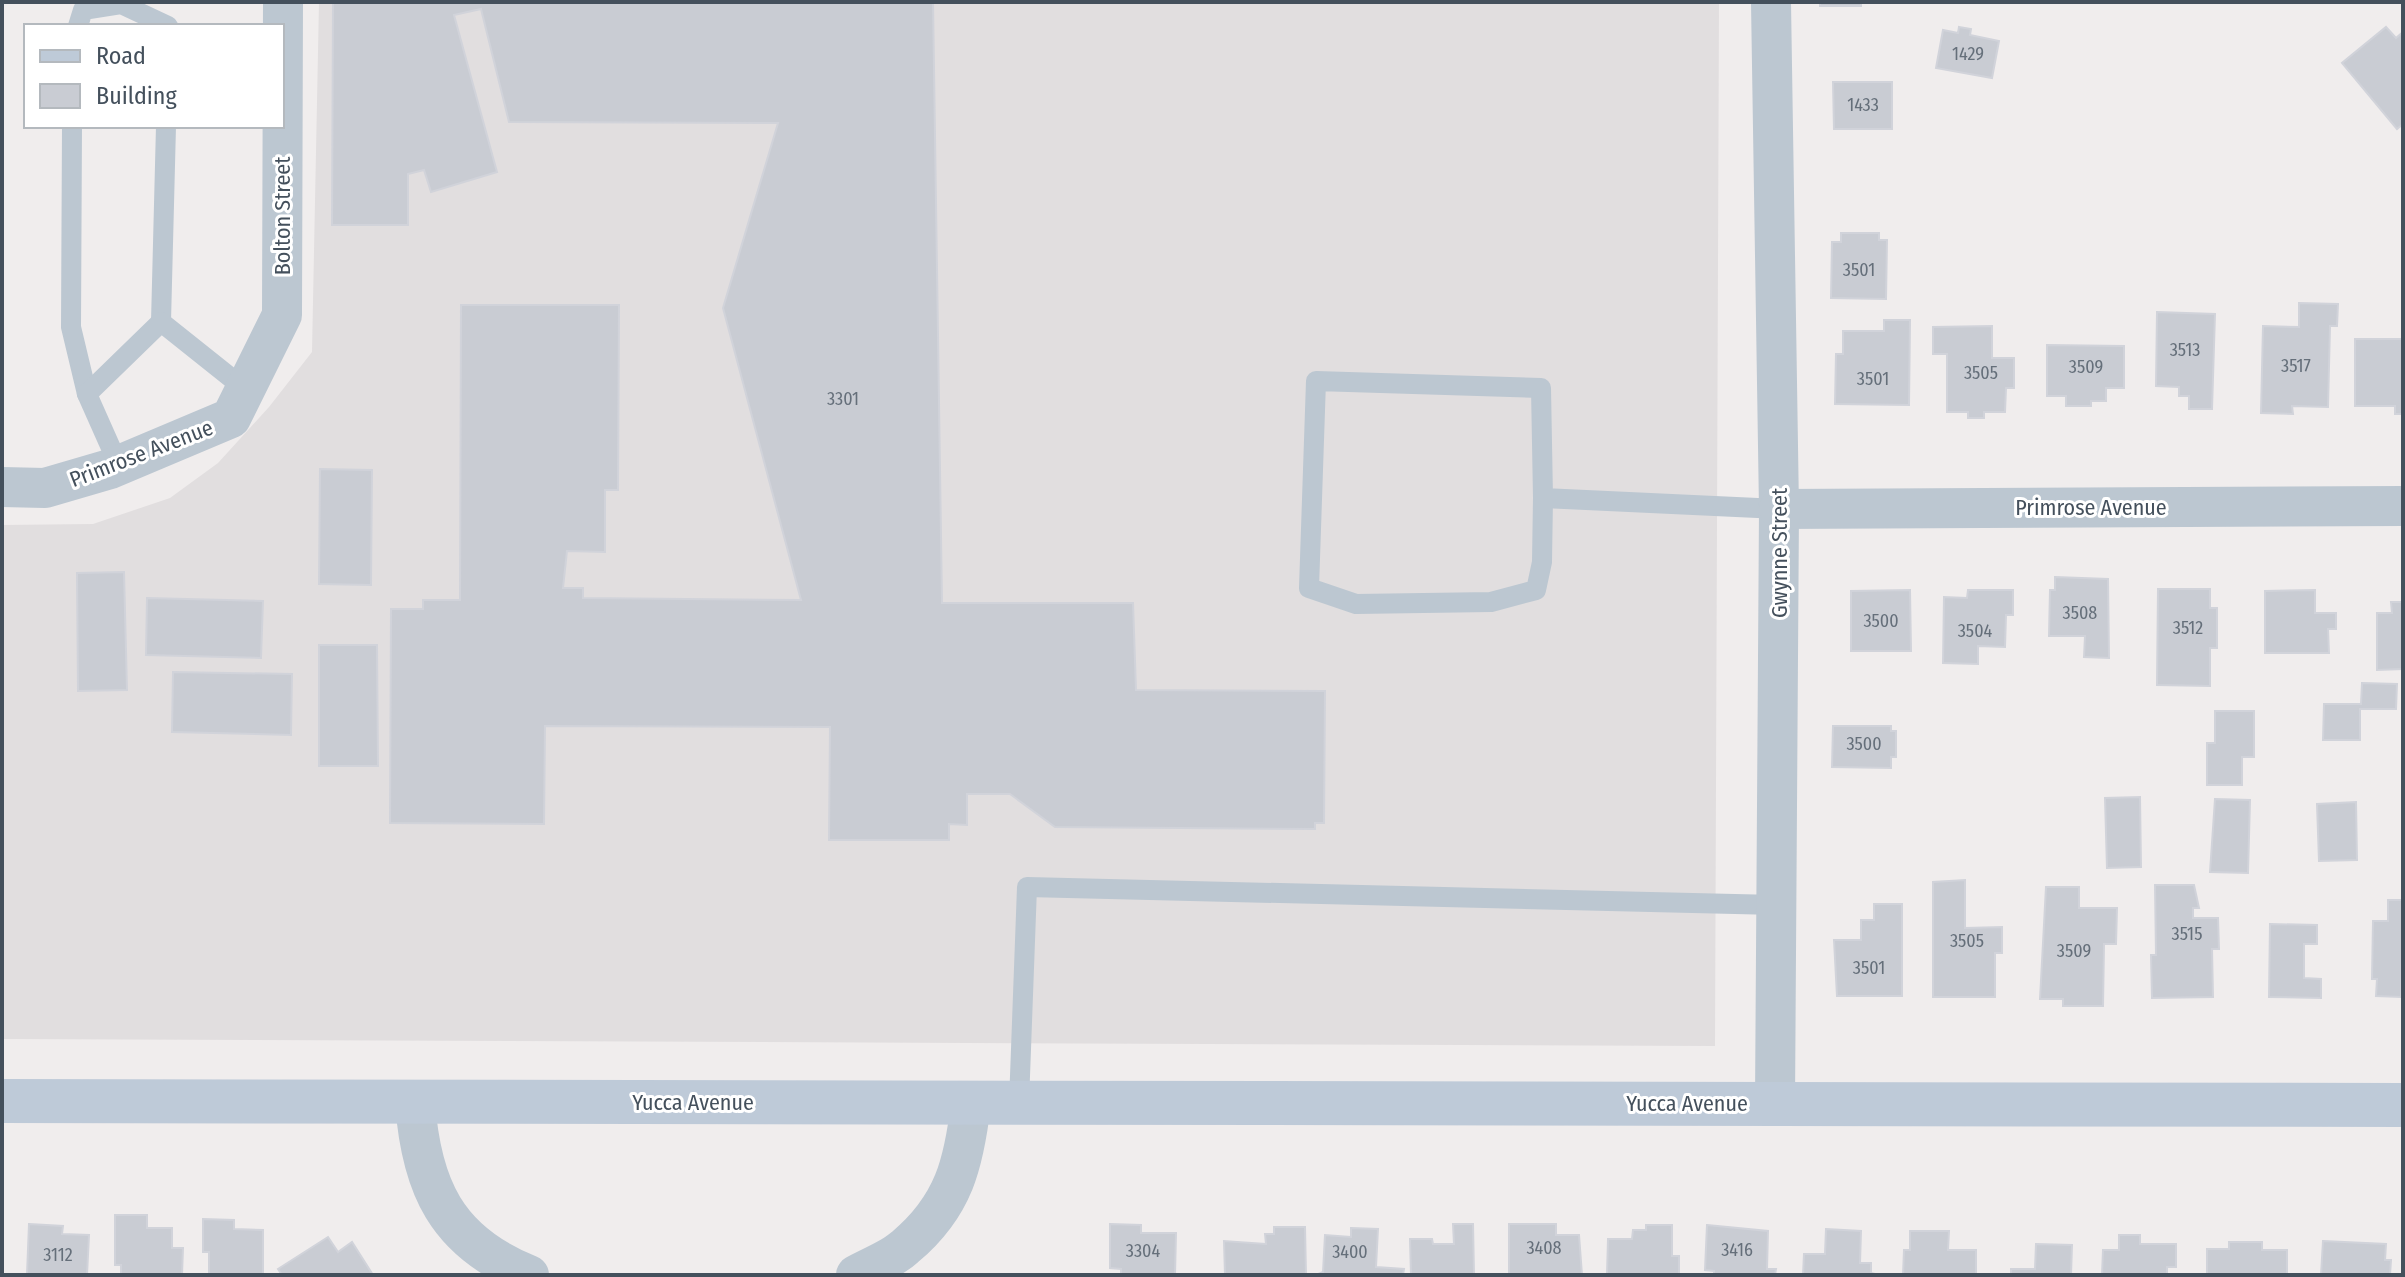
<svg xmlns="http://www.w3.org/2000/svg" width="2405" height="1277" font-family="'Fira Sans Condensed',sans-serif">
<rect width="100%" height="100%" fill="#f0eded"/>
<polygon fill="#e1dedf" points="319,2 1719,2 1715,1046 2,1039 2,525 93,524 170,498 218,463 269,407 312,352"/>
<g fill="#c9ccd3" stroke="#d1d3da" stroke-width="2">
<polygon points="333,2 933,2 942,603 1133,603 1136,690 1325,691 1324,823 1315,823 1315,829 1055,827 1010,794 967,794 967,825 949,824 949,840 829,840 830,727 545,726 544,824 390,823 391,609 423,609 423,600 460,600 461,305 619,305 618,490 605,490 605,552 567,551 563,588 583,588 583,598 801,600 723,308 778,123 509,122 481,9 454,15 497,172 431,192 424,170 408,174 408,225 332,225"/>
<rect x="1820" y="2" width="41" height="4"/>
<polygon points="1959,27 1971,29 1970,35 1999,41 1992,78 1936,68 1943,30 1958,33"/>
<polygon points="2386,27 2396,38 2403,32 2403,124 2397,129 2342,63"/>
<polygon points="1833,82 1892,82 1892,129 1834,129"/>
<polygon points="1841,233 1879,233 1879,240 1887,240 1886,299 1831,298 1832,242 1841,242"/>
<polygon points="2299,303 2338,304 2337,326 2330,326 2328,407 2292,406 2293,414 2261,413 2263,326 2299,327"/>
<polygon points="2157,312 2215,314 2212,409 2189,409 2189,396 2179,396 2179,387 2156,386"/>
<polygon points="1884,320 1910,320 1909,405 1835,404 1836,354 1843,354 1843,331 1884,331"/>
<polygon points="1992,326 1992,358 2014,358 2014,388 2006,388 2005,412 1984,412 1984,418 1968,418 1968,412 1947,412 1947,354 1933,354 1933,327"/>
<polygon points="2355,339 2403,339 2403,414 2395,414 2395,406 2355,406"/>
<polygon points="2047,345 2124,346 2124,388 2106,388 2106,401 2091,401 2091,406 2066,406 2066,396 2047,396"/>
<polygon points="320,469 372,470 371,585 319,584"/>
<polygon points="124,572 127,690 78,691 77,573"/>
<polygon points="2055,577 2108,579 2109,658 2084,657 2085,636 2049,636 2050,590 2055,590"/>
<polygon points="2158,589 2210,589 2210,608 2217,608 2217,648 2210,648 2210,686 2157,685"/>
<polygon points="1910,590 1911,651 1851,651 1851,591"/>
<polygon points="1968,590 2013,590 2013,615 2006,615 2005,647 1978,646 1978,664 1943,663 1944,597 1967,598"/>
<polygon points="2315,590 2315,613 2336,613 2336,629 2328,629 2329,653 2265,653 2265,591"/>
<polygon points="147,598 263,601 261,658 146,655"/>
<polygon points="2391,602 2403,602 2403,669 2377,670 2377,613 2392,613"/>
<polygon points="319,645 377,645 378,766 319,766"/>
<polygon points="173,672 292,674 291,735 172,732"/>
<polygon points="2362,683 2397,684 2396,709 2360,709 2360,740 2323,740 2324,704 2361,704"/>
<polygon points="2215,711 2254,711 2254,757 2242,757 2242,785 2207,785 2207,743 2215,743"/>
<polygon points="1833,726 1891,726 1891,731 1896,731 1896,757 1891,757 1891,768 1832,767"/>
<polygon points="2140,797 2141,867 2107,868 2105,798"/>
<polygon points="2215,799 2250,800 2248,873 2210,872"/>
<polygon points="2356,802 2357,860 2319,861 2317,804"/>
<polygon points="1965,880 1965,928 2002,927 2002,953 1995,953 1995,997 1933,997 1933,882"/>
<polygon points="2155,885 2194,885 2199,908 2193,908 2193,918 2218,918 2219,949 2212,949 2213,997 2152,998 2151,955 2156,955"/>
<polygon points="2046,887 2079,887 2079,908 2117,908 2116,944 2104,944 2103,1006 2063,1006 2063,999 2040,999"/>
<polygon points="2388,900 2403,900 2401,997 2376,996 2377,979 2372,979 2373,921 2388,921"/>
<polygon points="1874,904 1902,904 1902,996 1837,996 1834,940 1861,940 1861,920 1874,920"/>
<polygon points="2270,924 2317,925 2317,944 2304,944 2304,978 2321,979 2321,998 2269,997"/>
<polygon points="115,1215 147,1215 147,1228 172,1228 172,1248 183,1248 182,1275 121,1275 121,1265 115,1265"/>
<polygon points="203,1219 234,1220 234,1229 263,1230 263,1275 209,1275 209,1252 203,1252"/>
<polygon points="29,1224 63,1226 62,1234 89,1235 87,1275 27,1275"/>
<polygon points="1110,1224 1141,1225 1141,1233 1176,1233 1175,1275 1121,1275 1121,1269 1110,1268"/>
<polygon points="1453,1224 1473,1224 1474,1275 1411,1275 1410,1239 1432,1239 1433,1244 1454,1244"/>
<polygon points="1509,1224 1556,1224 1556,1235 1579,1235 1582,1275 1509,1275"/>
<polygon points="1646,1225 1672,1225 1672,1256 1679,1256 1679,1275 1607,1275 1608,1239 1632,1239 1633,1230 1646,1230"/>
<polygon points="1707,1225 1768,1231 1767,1269 1776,1269 1775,1275 1714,1275 1714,1271 1705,1270"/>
<polygon points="1274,1227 1305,1227 1306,1275 1225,1275 1224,1241 1266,1244 1265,1234 1274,1234"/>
<polygon points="1351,1228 1378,1229 1376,1267 1404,1269 1403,1275 1316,1275 1323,1272 1325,1235 1351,1237"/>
<polygon points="1826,1229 1861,1231 1860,1263 1871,1263 1871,1273 1879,1275 1803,1275 1804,1254 1825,1254"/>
<polygon points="1910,1231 1949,1231 1948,1250 1976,1250 1976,1275 1903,1275 1904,1250 1910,1250"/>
<polygon points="2119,1235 2140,1235 2140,1244 2176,1244 2176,1267 2167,1267 2167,1275 2102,1275 2103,1250 2119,1250"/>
<polygon points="328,1237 338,1252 352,1242 373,1275 282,1275 278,1269"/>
<polygon points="2323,1241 2386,1244 2385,1260 2391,1260 2390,1275 2312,1275 2321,1275"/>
<polygon points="2229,1242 2262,1242 2262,1250 2287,1250 2287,1275 2207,1275 2207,1249 2229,1249"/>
<polygon points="2036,1244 2072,1245 2071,1275 2011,1275 2011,1269 2035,1269"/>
</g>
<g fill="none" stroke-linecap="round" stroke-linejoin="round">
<g stroke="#bcc7d1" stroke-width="20">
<polyline points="78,26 83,10 121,4 168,26"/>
<polyline points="72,126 71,327 87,394"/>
<polyline points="161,322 166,126"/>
<polyline points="119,466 87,394 161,322 245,389"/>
<polyline points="1543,498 1542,562 1536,590 1491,602 1356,604 1309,588 1316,381 1541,388 1543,498 1779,509"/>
<polyline points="1019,1103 1027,887 1777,905"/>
</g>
<g stroke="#bcc7d1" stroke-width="40">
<polyline points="1771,2 1779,509 1775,1103"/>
<polyline points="2,487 45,488 110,469 231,418 282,315 283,2"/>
<polyline points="1779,509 2403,506"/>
<path d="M415,1102C421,1186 446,1242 529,1275"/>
<path d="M856,1275C872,1266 892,1259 905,1247C954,1206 964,1163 971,1103"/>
</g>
<polyline stroke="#becad8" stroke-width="44" points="2,1101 2403,1105"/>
</g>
<g text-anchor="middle" stroke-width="6" stroke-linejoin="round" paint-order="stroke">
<g font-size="18" fill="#656f7a">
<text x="1968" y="60">1429</text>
<text x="1863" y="111">1433</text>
<text x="1859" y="276">3501</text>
<text x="2185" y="356">3513</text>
<text x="2296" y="372">3517</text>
<text x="2086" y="373">3509</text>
<text x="1981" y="379">3505</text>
<text x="1873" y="385">3501</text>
<text x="843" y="405">3301</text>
<text x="2080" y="619">3508</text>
<text x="1881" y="627">3500</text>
<text x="2188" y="634">3512</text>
<text x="1975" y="637">3504</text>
<text x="1864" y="750">3500</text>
<text x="2187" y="940">3515</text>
<text x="1967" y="947">3505</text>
<text x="2074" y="957">3509</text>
<text x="1869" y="974">3501</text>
<text x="1544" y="1254">3408</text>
<text x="1737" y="1256">3416</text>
<text x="1143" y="1257">3304</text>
<text x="1350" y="1258">3400</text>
<text x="58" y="1261">3112</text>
</g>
<g font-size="22" fill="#44505c" stroke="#fff">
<text transform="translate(282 216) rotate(-90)" y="8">Bolton Street</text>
<text transform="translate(141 453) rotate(-21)" y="8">Primrose Avenue</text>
<text x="2091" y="515">Primrose Avenue</text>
<text transform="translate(1779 553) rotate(-90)" y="8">Gwynne Street</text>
<text x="693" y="1110">Yucca Avenue</text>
<text x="1687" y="1111">Yucca Avenue</text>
</g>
</g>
<rect width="2405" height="1277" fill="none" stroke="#44505c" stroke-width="8"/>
<rect x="24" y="24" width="260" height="104" fill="#ffffff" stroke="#b4b9be" stroke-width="2"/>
<rect x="40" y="50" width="40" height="12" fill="#becad8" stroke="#b4b9be" stroke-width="2"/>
<text x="96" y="64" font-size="24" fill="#44505c">Road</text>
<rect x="40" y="84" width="40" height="24" fill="#c9ccd3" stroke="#b4b9be" stroke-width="2"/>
<text x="96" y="104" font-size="24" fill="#44505c">Building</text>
</svg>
